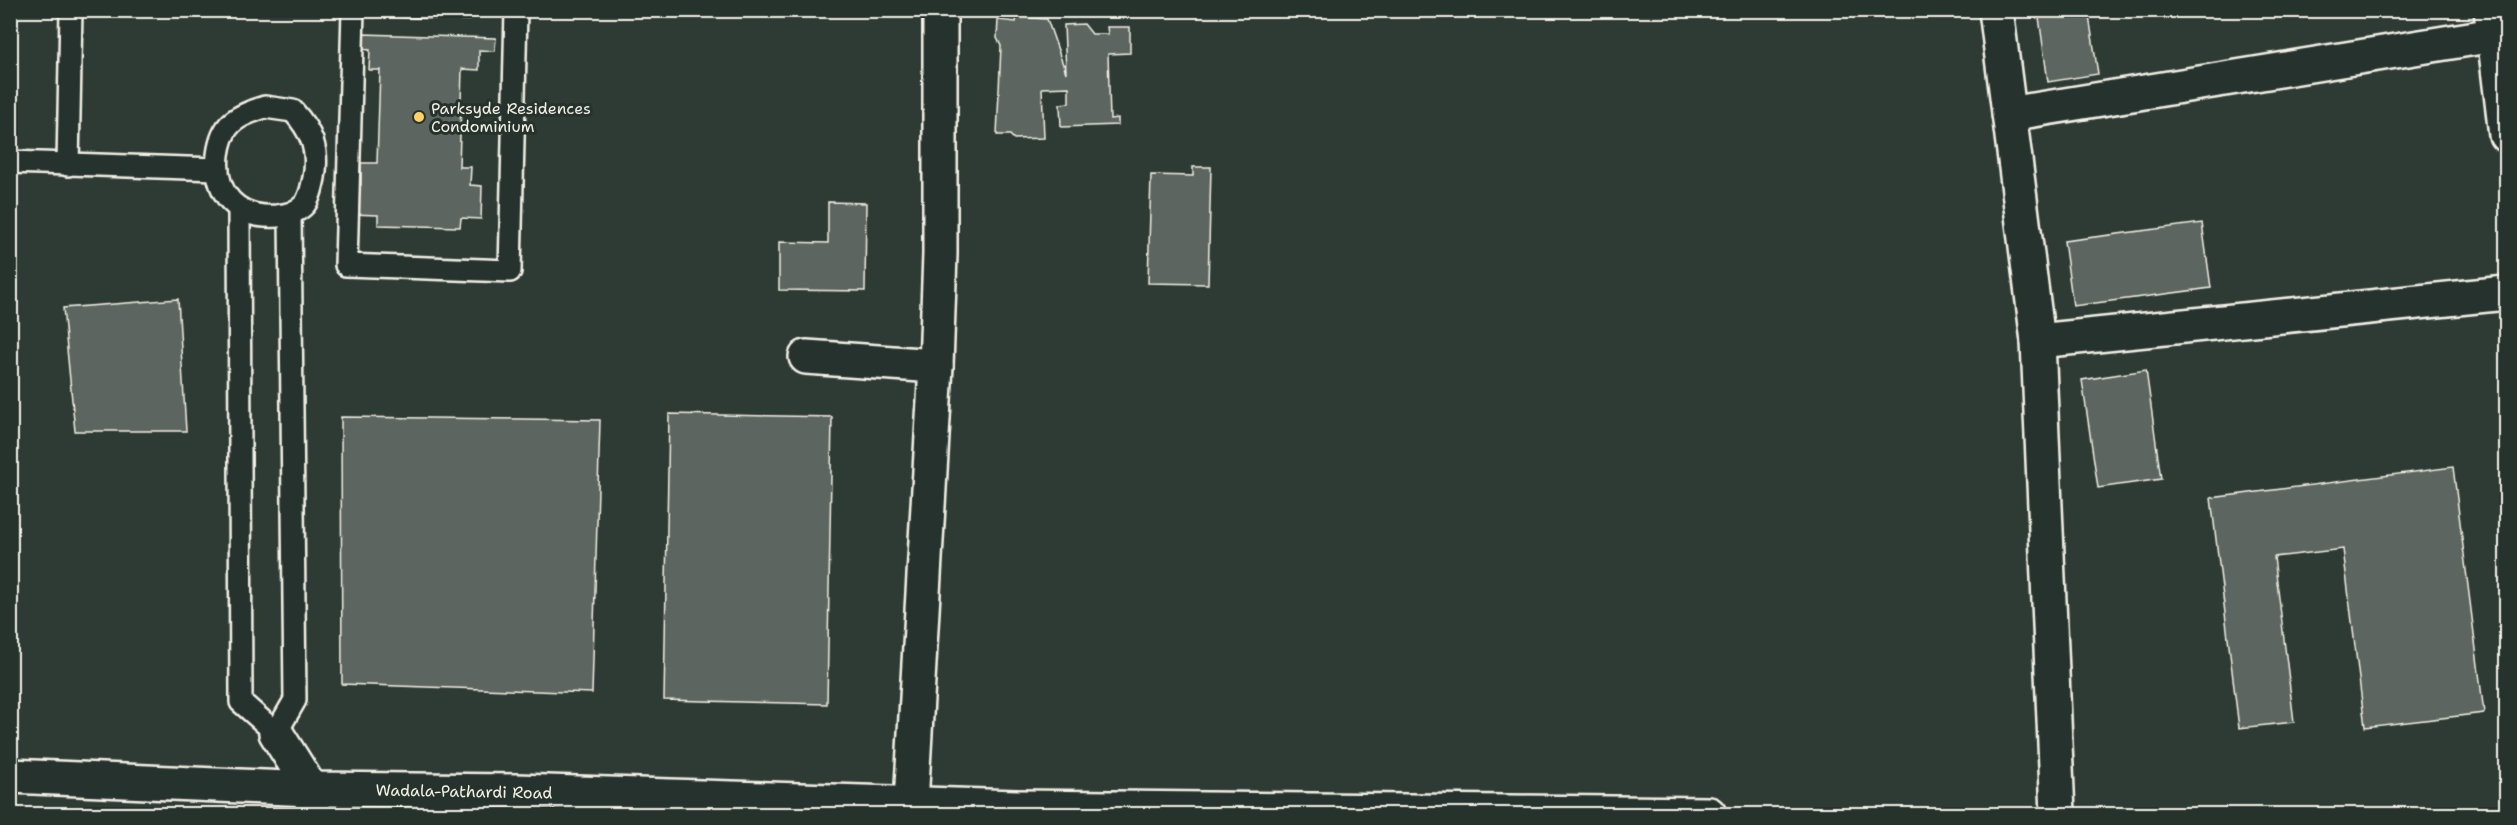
<svg xmlns="http://www.w3.org/2000/svg" width="2517" height="825" font-family="'Shantell Sans',sans-serif">
<rect width="100%" height="100%" fill="#2e3b34"/>
<filter id="ink" filterUnits="userSpaceOnUse"><feTurbulence type="fractalNoise" baseFrequency=".0167" numOctaves="2"/><feDisplacementMap in="SourceGraphic" scale="12" xChannelSelector="R" yChannelSelector="G"/><feConvolveMatrix kernelMatrix="1 2 1 2 8 2 1 2 1" color-interpolation-filters="sRGB"/></filter>
<g filter="url(#ink)">
<g fill="#5c655e" stroke="#f4f1e8" stroke-width="1.5">
<polygon points="387,10 491,10 471,11 470,20 387,17"/>
<polygon points="2038,10 2088,10 2098,74 2048,82"/>
<polygon points="1017,17 1047,19 1066,73 1064,25 1084,24 1092,34 1108,34 1107,27 1130,27 1130,53 1108,54 1110,119 1118,118 1118,125 1061,127 1060,104 1069,103 1069,87 1042,88 1044,138 1014,139 1010,135 997,135 1001,46 997,38 998,20 1016,22"/>
<polygon points="362,34 496,38 495,51 479,50 479,70 462,69 459,167 471,167 470,185 482,186 481,219 461,218 460,227 378,225 378,215 350,214 351,185 361,185 361,163 377,163 380,70 369,70 370,50 362,49"/>
<polygon points="1193,167 1211,167 1208,284 1148,283 1151,175 1193,176"/>
<polygon points="828,202 866,203 865,291 779,290 779,242 828,243"/>
<polygon points="2202,223 2211,288 2073,306 2064,241"/>
<polygon points="178,299 186,431 75,431 63,308"/>
<polygon points="2146,370 2161,479 2098,488 2082,380"/>
<polygon points="669,414 832,417 827,704 664,700"/>
<polygon points="341,417 600,420 592,693 342,684"/>
<polygon points="2453,467 2484,713 2365,727 2343,549 2274,557 2294,722 2239,728 2211,498"/>
</g>
<g fill="none" stroke-linecap="round" stroke-linejoin="round">
<defs>
<g id="lane">
<polyline points="353,10 346,265 510,271 516,10"/>
<path d="M265,107L293,111C312,132 319,150 314,178C312,186 311,196 305,204C298,212 287,215 277,216C237,219 214,194 218,155C222,123 236,116 265,107Z"/>
<polyline points="10,162 217,169"/>
<polyline points="68,165 71,10"/>
<polyline points="239,209 241,702 276,733 295,700 290,214"/>
</g>
<g id="street">
<polyline points="1996,10 2038,341 2058,814"/>
<polyline points="2491,10 2506,135"/>
<polyline points="2009,114 2494,35"/>
<polyline points="2038,341 2506,293"/>
<polyline points="806,357 936,366"/>
<polyline points="276,733 311,789 313,814"/>
<polyline points="911,803 936,366 940,254 940,10"/>
</g>
<polyline id="secondary" points="10,776 311,789 516,791 1017,807 1709,814"/>
</defs>
<use href="#lane" stroke="#f4f1e8" stroke-width="26"/>
<use href="#street" stroke="#f4f1e8" stroke-width="38"/>
<use href="#secondary" stroke="#f4f1e8" stroke-width="38"/>
<use href="#lane" stroke="#26332d" stroke-width="21"/>
<use href="#street" stroke="#26332d" stroke-width="33"/>
<use href="#secondary" stroke="#26332d" stroke-width="33"/>
</g>
</g>
<circle fill="#ffd166" stroke="#26332d" stroke-width="2" cx="419" cy="117" r="6"/>
<g text-anchor="middle" stroke-width="6" stroke-linejoin="round" paint-order="stroke">
<g font-size="16" fill="#f4f1e8" stroke="#26332d" text-anchor="start">
<text x="431" y="114">Parksyde Residences<tspan x="431" dy="18">Condominium</tspan></text>
</g>
<g font-size="16" fill="#f4f1e8" stroke="#26332d">
<text transform="translate(464 791) rotate(1)" y="6">Wadala-Pathardi Road</text>
</g>
</g>
<rect width="2517" height="825" fill="none" stroke="#26332d" stroke-width="36"/>
<rect x="18" y="18" width="2481" height="789" fill="none" stroke="#f4f1e8" stroke-width="2" filter="url(#ink)"/>
</svg>
